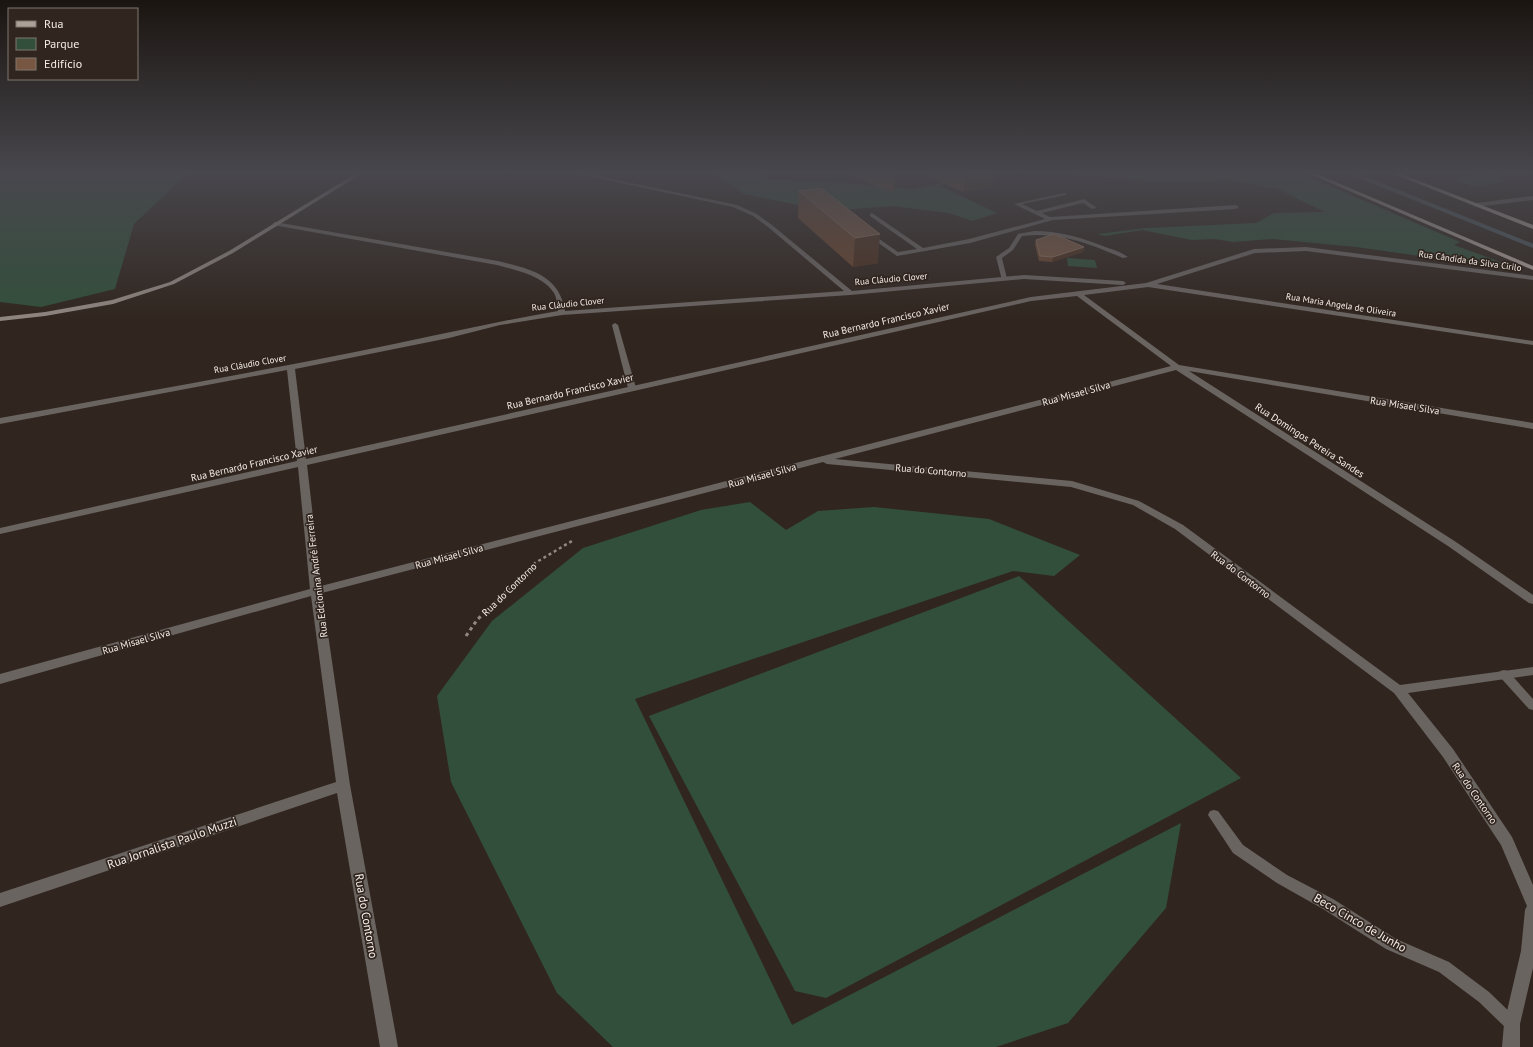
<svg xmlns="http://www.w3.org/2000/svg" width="1533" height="1047" font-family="'PT Sans',sans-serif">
<rect width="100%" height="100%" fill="#31261f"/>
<g fill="#324f3b">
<polygon points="0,174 187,174 134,224 115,289 41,307 0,302"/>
<polygon points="717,174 759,174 771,180 848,183 913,189 978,176 940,186 997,213 972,221 949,213 892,206 828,211 744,194"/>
<polygon points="1066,174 1302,174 1460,242 1454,245 1498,261 1511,269 1356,247 1273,239 1233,242 1215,239 1192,240 1142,230 1105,236 1097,234 1146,228 1256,223 1274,213 1325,212 1278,189 1229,180 1163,182"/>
<polygon points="1483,174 1507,181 1475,187 1453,179"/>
<polygon points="1067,258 1095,260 1097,268 1068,266"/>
<polygon points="750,502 786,530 818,511 874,507 989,519 1080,555 1054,576 1013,571 635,699 792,1025 1181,823 1166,908 1068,1023 996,1047 613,1047 557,993 451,782 437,696 492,621 583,548 701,510"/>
<polygon points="1019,576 1241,778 826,998 795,991 649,716"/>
</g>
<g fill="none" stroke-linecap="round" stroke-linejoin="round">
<polyline stroke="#4a595d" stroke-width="4" points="1354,174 1533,246"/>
<polyline stroke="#938983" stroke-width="2.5" stroke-dasharray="3 3" stroke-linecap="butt" points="525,573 535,563 572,541"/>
<polyline stroke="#938983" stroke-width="3" stroke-dasharray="3.5 3.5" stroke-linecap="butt" points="466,636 477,620 526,572"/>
<g fill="#6a6461" fill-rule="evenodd">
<polygon points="1064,193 1066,193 1066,195 1022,204 1037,211 1084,199 1097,208 1092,209 1083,203 1042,213 1050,217 1236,205 1239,207 1236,209 1053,220 970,243 897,256 867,235 872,234 898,252 917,249 870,216 870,214 872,213 923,248 969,239 1045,219 1014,204"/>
<path d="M1034,231C1060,231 1084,238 1108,248C1115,250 1122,253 1128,257L1123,258C1090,244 1059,231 1022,236L1013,250L1002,258L1007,279L1002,280L996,257L1009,248L1018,234Z"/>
<polygon points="615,323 618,325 636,388 635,390 632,390 628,388 612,325"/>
<polygon points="1504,670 1508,671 1533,699 1533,710 1529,709 1500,677 1499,674 1500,671"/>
<polygon points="1214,810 1218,811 1243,845 1287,875 1333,899 1396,939 1449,962 1489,992 1517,1019 1520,1024 1517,1029 1512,1032 1507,1029 1479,1002 1439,972 1386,949 1323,909 1277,883 1233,853 1208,815 1210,811"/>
</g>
<g fill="#6a6461" fill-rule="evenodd">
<path d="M579,174H589L737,205L757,214L772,225L852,291L1024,275L1123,281L1126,283L1123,285L1024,279L850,295L562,315L500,325L449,338L295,369L306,459L1031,297L1146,283L1254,249L1306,247L1533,276V280L1306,251L1255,253L1157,284L1533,341V345L1148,287L1084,295L1179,365L1533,423V429L1189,371L1456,542L1533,595V604L1529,603L1448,546L1176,370L835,459L1072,481L1139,501L1183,525L1400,685L1533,667V675L1408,693L1453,749L1512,837L1533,885V968L1520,1024V1047H1502L1504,1024L1521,951L1525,910L1527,906L1501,845L1443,757L1394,693L1175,529L1133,505L1071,487L827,464L823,462L322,593L350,785L398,1047H380L337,793L0,907V893L336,782L311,596L0,684V674L310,589L298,467L0,534V528L297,461L287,370L0,424V418C120,396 240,375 360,351C426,338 492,322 558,311C557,305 557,298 554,293C543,275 515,270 497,265L273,225V223L275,222L498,261C529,269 559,274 565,311L844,291L768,227L753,216L733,207ZM1077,296L1171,366L321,586L307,465L1031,301Z"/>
<polygon points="1533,196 1533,200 1476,207 1473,205 1476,203"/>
</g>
<polygon fill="#908680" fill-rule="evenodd" points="355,174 361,174 233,253 174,284 113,304 45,316 0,321 0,317 45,312 112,300 170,282 229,251"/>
<g fill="#aca099" fill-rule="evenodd">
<polygon points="1310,174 1317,174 1533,266 1533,270"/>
<polygon points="1394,174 1401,174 1533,225 1533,229"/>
</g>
</g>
<g fill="#69452e">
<polygon points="845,174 897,174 896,186 893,192"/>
<polygon points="924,174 996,174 995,185 963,192"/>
<polygon points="1488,174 1533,174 1502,179"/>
<polygon points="821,188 878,263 853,267 798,218 799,191"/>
<polygon points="1036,240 1084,247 1083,252 1052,262 1039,261 1035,245"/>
</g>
<g fill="#4c3120">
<polygon points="894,174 897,174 896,186 893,192"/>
<polygon points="966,174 996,174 995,185 963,192"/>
<polygon points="1504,174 1533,174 1533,176 1502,179"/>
<polygon points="880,234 878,263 853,267 855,238"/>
<polygon points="1084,247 1083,252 1052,262 1053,257"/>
</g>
<g fill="#785742" stroke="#8b6e5c">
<polygon points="821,188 880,234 855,238 799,191"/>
<polygon points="1054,234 1084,247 1053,257 1040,256 1036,240"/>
</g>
<linearGradient id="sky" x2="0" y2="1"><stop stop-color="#1b1511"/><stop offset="0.54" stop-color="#48474d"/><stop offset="1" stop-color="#48474d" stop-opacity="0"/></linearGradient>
<rect width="1533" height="320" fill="url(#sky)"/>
<g text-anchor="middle" stroke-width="3.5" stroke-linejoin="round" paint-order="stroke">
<g font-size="9" fill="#f5ede8" stroke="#31261f">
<text transform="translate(1470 261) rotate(8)" y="3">Rua Cândida da Silva Cirilo</text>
<text transform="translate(891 279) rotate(-5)" y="3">Rua Cláudio Clover</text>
<text transform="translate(568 304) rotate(-6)" y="3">Rua Cláudio Clover</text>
<text transform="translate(1341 305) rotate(9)" y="3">Rua Maria Angela de Oliveira</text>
<text transform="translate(250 364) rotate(-10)" y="3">Rua Cláudio Clover</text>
</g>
<g font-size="10" fill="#f5ede8" stroke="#31261f">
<text transform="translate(886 320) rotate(-13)" y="4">Rua Bernardo Francisco Xavier</text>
<text transform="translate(570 391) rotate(-13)" y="4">Rua Bernardo Francisco Xavier</text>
<text transform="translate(1076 393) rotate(-15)" y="4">Rua Misael Silva</text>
<text transform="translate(1405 405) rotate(9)" y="4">Rua Misael Silva</text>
<text transform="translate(1310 440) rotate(33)" y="4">Rua Domingos Pereira Sandes</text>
<text transform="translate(254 463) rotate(-13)" y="4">Rua Bernardo Francisco Xavier</text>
<text transform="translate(931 470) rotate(5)" y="4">Rua do Contorno</text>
<text transform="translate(762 475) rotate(-15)" y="4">Rua Misael Silva</text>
<text transform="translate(449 556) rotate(-15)" y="4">Rua Misael Silva</text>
<text transform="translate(1241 574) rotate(37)" y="4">Rua do Contorno</text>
<text transform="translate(316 576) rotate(-97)" y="4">Rua Edcionina André Ferreira</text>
<text transform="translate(509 589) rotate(-44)" y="4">Rua do Contorno</text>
<text transform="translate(136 641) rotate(-16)" y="4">Rua Misael Silva</text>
<text transform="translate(1475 793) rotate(56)" y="4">Rua do Contorno</text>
</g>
<g font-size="12" fill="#f5ede8" stroke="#31261f">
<text transform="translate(172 843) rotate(-19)" y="4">Rua Jornalista Paulo Muzzi</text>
<text transform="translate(366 916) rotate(80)" y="4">Rua do Contorno</text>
<text transform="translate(1360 923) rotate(30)" y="4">Beco Cinco de Junho</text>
</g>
</g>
<rect x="8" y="8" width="130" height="72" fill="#31261f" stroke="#7f766f"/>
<rect x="16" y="21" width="20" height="6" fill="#aca099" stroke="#7f766f"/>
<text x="44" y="28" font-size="12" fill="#f5ede8">Rua</text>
<rect x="16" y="38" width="20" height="12" fill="#324f3b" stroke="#7f766f"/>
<text x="44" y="48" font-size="12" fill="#f5ede8">Parque</text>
<rect x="16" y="58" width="20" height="12" fill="#785742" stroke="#7f766f"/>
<text x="44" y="68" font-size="12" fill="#f5ede8">Edifício</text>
</svg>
